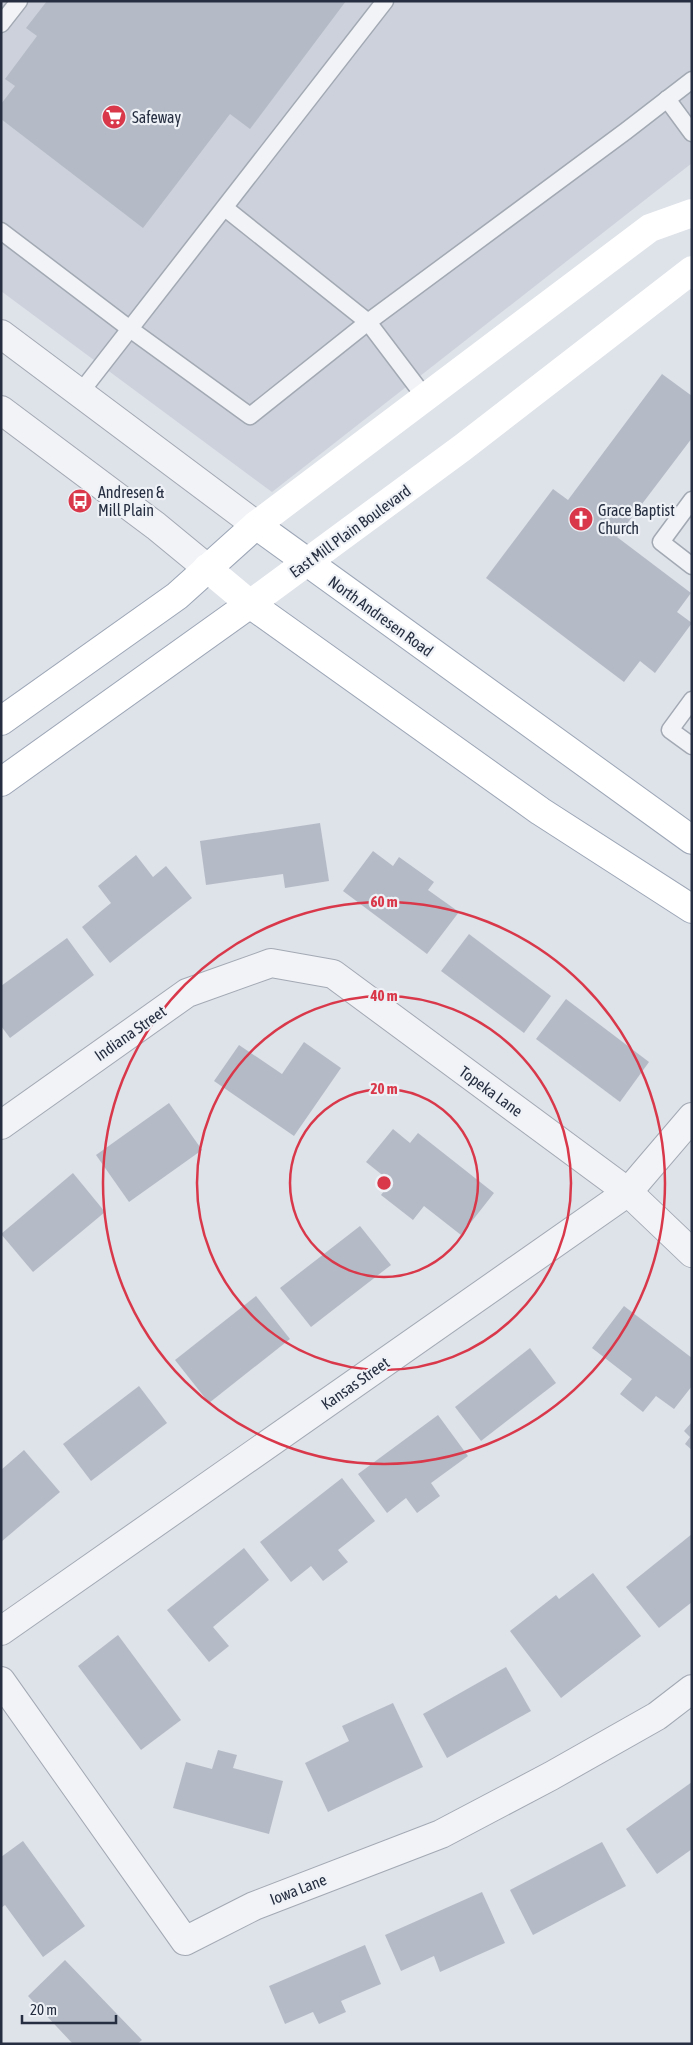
<svg xmlns="http://www.w3.org/2000/svg" width="693" height="2045" font-family="'Asap Condensed',sans-serif">
<rect width="100%" height="100%" fill="#dee2e9"/>
<polygon fill="#ccd1db" points="2,1 692,1 692,163 272,492 1,291"/>
<g fill="#b5bbc6">
<polygon points="47,1 346,1 250,129 230,114 143,228 1,119 1,104 15,86 5,79 37,36 26,28"/>
<polygon points="662,374 692,396 692,438 617,537 691,593 677,612 692,623 655,673 640,661 624,682 486,578 553,489 568,500"/>
<polygon points="320,823 329,881 285,888 283,874 206,885 200,841"/>
<polygon points="373,851 393,866 399,857 434,882 428,890 459,912 427,954 343,891"/>
<polygon points="136,855 153,877 166,866 192,898 110,963 82,927 111,903 98,886"/>
<polygon points="469,934 551,996 524,1033 441,971"/>
<polygon points="67,938 94,975 10,1038 1,1026 1,986"/>
<polygon points="566,999 649,1062 620,1102 536,1039"/>
<polygon points="304,1042 341,1068 294,1136 214,1081 239,1045 282,1074"/>
<polygon points="169,1103 202,1150 129,1202 96,1155"/>
<polygon points="393,1129 410,1143 418,1133 494,1193 461,1235 424,1206 413,1220 381,1195 391,1182 366,1162"/>
<polygon points="73,1173 105,1212 33,1272 1,1234"/>
<polygon points="360,1226 391,1265 311,1327 280,1288"/>
<polygon points="256,1296 290,1339 209,1403 175,1360"/>
<polygon points="624,1306 692,1358 692,1386 674,1409 656,1396 643,1412 620,1394 632,1379 592,1348"/>
<polygon points="530,1348 556,1383 481,1441 455,1407"/>
<polygon points="139,1386 167,1423 91,1481 63,1444"/>
<polygon points="438,1415 468,1456 431,1483 440,1496 417,1513 406,1498 387,1513 358,1474"/>
<polygon points="692,1422 692,1450 685,1444 690,1437 684,1431"/>
<polygon points="24,1450 60,1492 1,1542 1,1470"/>
<polygon points="342,1478 375,1521 338,1550 348,1562 323,1581 311,1566 291,1582 260,1542"/>
<polygon points="692,1534 692,1602 659,1628 626,1587"/>
<polygon points="244,1548 269,1580 213,1627 229,1646 209,1662 167,1610"/>
<polygon points="593,1573 641,1636 561,1698 510,1631 556,1595 559,1599"/>
<polygon points="118,1635 181,1720 141,1750 78,1666"/>
<polygon points="506,1667 531,1711 447,1758 423,1714"/>
<polygon points="393,1703 423,1767 328,1812 305,1763 349,1741 342,1726"/>
<polygon points="218,1750 237,1755 233,1768 283,1781 269,1834 173,1808 186,1762 212,1769"/>
<polygon points="692,1782 692,1849 657,1874 626,1829"/>
<polygon points="23,1841 85,1926 43,1957 5,1905 1,1908 1,1857"/>
<polygon points="602,1842 626,1886 533,1935 510,1890"/>
<polygon points="482,1892 505,1943 440,1972 434,1956 401,1971 385,1935"/>
<polygon points="365,1945 381,1984 341,2001 346,2012 319,2024 313,2012 285,2024 269,1986"/>
<polygon points="65,1960 142,2040 137,2044 71,2044 72,2043 28,1996"/>
</g>
<g fill="none" stroke-linecap="round" stroke-linejoin="round">
<defs>
<g id="service">
<polyline points="1,24 19,1"/>
<polyline points="667,99 692,133"/>
<polyline points="225,208 368,322 424,396"/>
<polyline points="1,231 130,329 250,416 368,322 626,131 692,80"/>
<polyline points="80,393 385,1"/>
<polyline points="692,500 661,542 692,566"/>
<polyline points="692,700 670,730 692,746"/>
</g>
<g id="minor">
<polyline points="1,1125 187,993 271,963 333,974 628,1192 692,1253"/>
<polyline points="1,1631 628,1192 692,1117"/>
<polyline points="1,1681 185,1941 254,1906 441,1834 551,1776 657,1716 692,1689"/>
</g>
<g id="tertiary">
<polyline points="1,334 256,525"/>
<polyline points="1,410 156,526 207,568"/>
</g>
<g id="primary">
<polyline points="1,721 177,596 256,525 692,840"/>
<polyline points="1,782 250,604 540,811 692,909"/>
</g>
</defs>
<use href="#service" stroke="#a3a9b3" stroke-width="19"/>
<use href="#minor" stroke="#a3a9b3" stroke-width="30"/>
<use href="#tertiary" stroke="#a3a9b3" stroke-width="30"/>
<use href="#primary" stroke="#9ca6b6" stroke-width="30"/>
<use href="#service" stroke="#f1f3f7" stroke-width="16"/>
<use href="#minor" stroke="#f1f3f7" stroke-width="28"/>
<use href="#tertiary" stroke="#f1f3f7" stroke-width="28"/>
<g stroke="#fff" stroke-width="28">
<polyline points="256,525 650,228 692,213"/>
<polyline points="207,568 250,604 462,448 692,270"/>
</g>
<use href="#primary" stroke="#fff" stroke-width="28"/>
</g>
<g fill="none" stroke="#d9384a" stroke-width="2.5">
<circle cx="384" cy="1183" r="94"/>
<circle cx="384" cy="1183" r="187"/>
<circle cx="384" cy="1183" r="281"/>
</g>
<defs>
<symbol id="supermarket-disc" viewBox="-11 -11 22 22"><circle r="9.5" fill="#d9384a" stroke="#eef1f6"/><path d="M-6-5.5h2.5l.6 2H6L4.5 2H-2.5L-4.4-4H-6ZM-1.5 3.2a1.3 1.3 0 1 0 .1 0ZM3 3.2a1.3 1.3 0 1 0 .1 0Z" fill="#fff"/></symbol>
<symbol id="bus-disc" viewBox="-11 -11 22 22"><circle r="9.5" fill="#d9384a" stroke="#eef1f6"/><path d="M-5-6H5V4H4V6H2V4H-2V6H-4V4H-5ZM-3.5-4V0h7V-4ZM-3.5 1.2v1.5H-2V1.2ZM2 1.2v1.5H3.5V1.2Z" fill="#fff"/></symbol>
<symbol id="church-disc" viewBox="-11 -11 22 22"><circle r="9.5" fill="#d9384a" stroke="#eef1f6"/><path d="M-1.2-6h2.4v3.5h3.3v2.4h-3.3V6h-2.4V-.1h-3.3v-2.4h3.3Z" fill="#fff"/></symbol>
</defs>
<g fill-rule="evenodd">
<use href="#supermarket-disc" x="100" y="103" width="28" height="28"/>
<use href="#bus-disc" x="66" y="487" width="28" height="28"/>
<use href="#church-disc" x="567" y="505" width="28" height="28"/>
</g>
<g text-anchor="middle" stroke-width="4.5" stroke-linejoin="round" paint-order="stroke">
<g font-size="16" fill="#262f41" stroke="#eef1f6" text-anchor="start">
<text x="132" y="123">Safeway</text>
<text x="98" y="498">Andresen &amp;<tspan x="98" dy="18">Mill Plain</tspan></text>
<text x="598" y="516">Grace Baptist<tspan x="598" dy="18">Church</tspan></text>
</g>
<g font-size="16" fill="#262f41" stroke="#eef1f6">
<text transform="translate(350 531) rotate(-36)" y="6">East Mill Plain Boulevard</text>
<text transform="translate(381 616) rotate(36)" y="6">North Andresen Road</text>
<text transform="translate(130 1033) rotate(-35)" y="6">Indiana Street</text>
<text transform="translate(491 1091) rotate(36)" y="6">Topeka Lane</text>
<text transform="translate(355 1383) rotate(-35)" y="6">Kansas Street</text>
<text transform="translate(298 1889) rotate(-21)" y="6">Iowa Lane</text>
</g>
</g>
<circle cx="384" cy="1183" r="8" fill="#d9384a" stroke="#eef1f6" stroke-width="2.5"/>
<g font-size="15" text-anchor="middle" font-weight="bold" fill="#d9384a" stroke="#eef1f6" stroke-width="4.5" stroke-linejoin="round" paint-order="stroke">
<text x="384" y="907">60 m</text>
<text x="384" y="1001">40 m</text>
<text x="384" y="1094">20 m</text>
</g>
<rect width="693" height="2045" fill="none" stroke="#262f41" stroke-width="5"/>
<path d="M22 2015v8h94v-8" fill="none" stroke="#262f41" stroke-width="2.5"/>
<text x="30" y="2015" font-size="15" fill="#262f41" stroke="#eef1f6" stroke-width="4" paint-order="stroke">20 m</text>
</svg>
